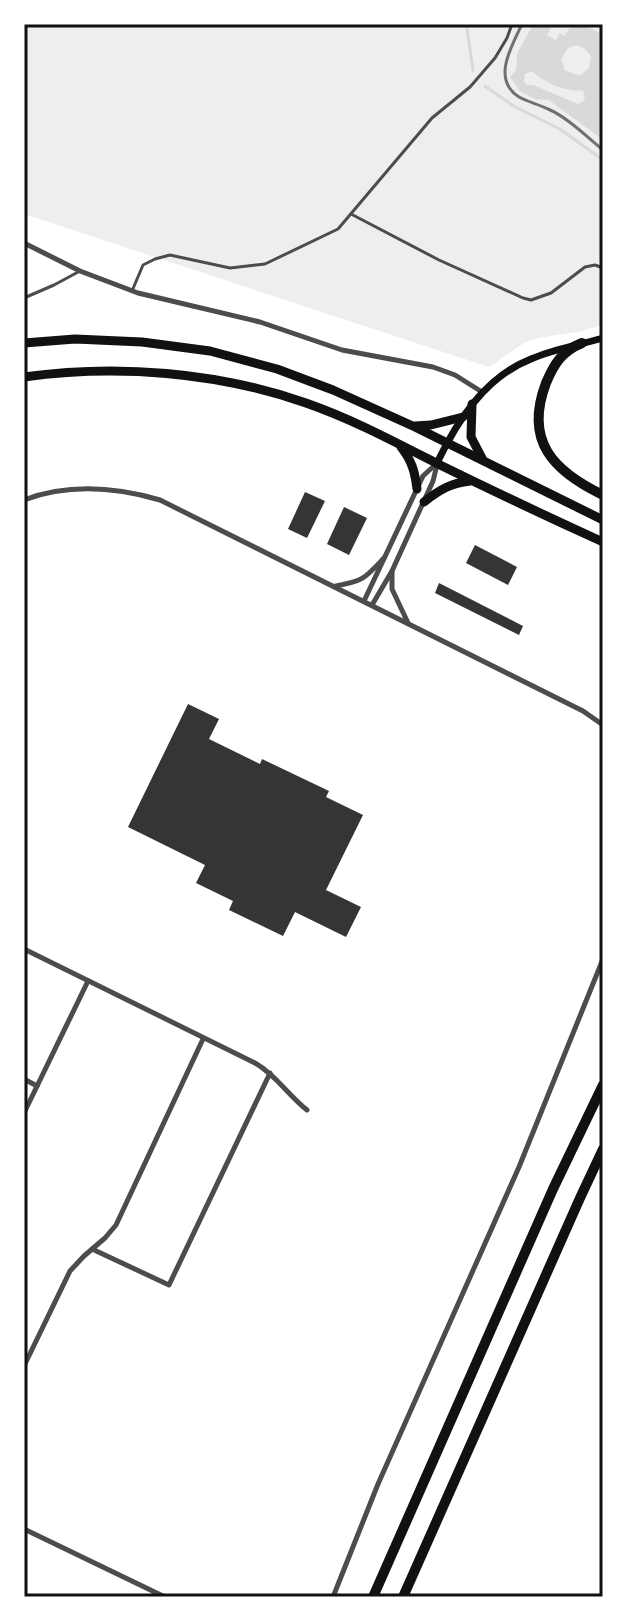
<svg xmlns="http://www.w3.org/2000/svg" width="627" height="1621" font-family="'Noto Sans',sans-serif">
<rect width="100%" height="100%" fill="#fff"/>
<polygon fill="#eee" points="24,24 603,24 603,325 578,332 537,338 524,343 489,367 24,214"/>
<path fill="#d9d9d9" fill-rule="evenodd" d="M533,24H553L547,35L556,40L560,33L565,36L571,24H583L603,35V140L549,100L535,99L520,91L510,77L516,70L517,54ZM577,45L585,49L591,56L589,68L581,75L574,74L565,70L561,59L568,48ZM532,71C543,82 567,93 583,90L585,100L578,104L533,85H527L524,81L525,74Z"/>
<g fill="none" stroke-linecap="round" stroke-linejoin="round">
<g stroke="#d9d9d9" stroke-width="3">
<polyline points="464,24 467,28 473,71"/>
<polyline points="485,86 515,107 560,129 603,160"/>
</g>
</g>
<g fill="#353535">
<polygon points="305,492 325,501 307,538 288,529"/>
<polygon points="344,507 367,518 349,555 327,544"/>
<polygon points="475,545 517,567 508,585 466,563"/>
<polygon points="439,583 523,626 519,635 435,593"/>
<polygon points="188,704 219,719 209,739 260,764 262,759 329,791 326,797 363,815 326,890 361,907 346,937 295,912 283,936 229,910 233,901 196,883 205,865 128,827"/>
</g>
<g fill="none" stroke-linecap="round" stroke-linejoin="round">
<g stroke="#4c4c4c" stroke-width="3">
<polyline points="351,214 439,260 523,298 531,300 551,293 585,267 595,265 603,268"/>
<polyline points="132,291 143,265 155,259 170,255 230,268 265,264 338,229 432,118 470,87 495,58 507,38 512,24"/>
<polyline points="24,298 54,285 80,271"/>
</g>
<g stroke="#4c4c4c" stroke-width="5">
<polyline points="24,243 80,271 138,293 260,322 342,350 433,367 455,375 482,392"/>
<path d="M24,500C69,483 115,487 160,500L583,711L603,725"/>
<polyline points="392,572 392,589 408,623"/>
<path d="M336,586C364,581 365,578 384,558"/>
<polyline points="364,601 423,476 436,464"/>
<polyline points="372,605 392,571 433,481 437,465"/>
<path d="M24,949L255,1063C276,1075 288,1095 307,1110"/>
<polyline points="24,1079 37,1086"/>
<polyline points="24,1113 88,981"/>
<polyline points="92,1249 169,1285 270,1073"/>
<polyline points="24,1366 70,1271 84,1256 105,1238 116,1225 203,1039"/>
<polyline points="24,1529 165,1597"/>
<polyline points="333,1597 378,1484 519,1167 603,959"/>
</g>
<path stroke="#111" stroke-width="7" d="M437,463C457,421 485,377 531,359C554,349 579,345 603,338"/>
<g stroke="#111" stroke-width="9">
<polyline points="24,343 75,339 142,342 210,351 277,369 333,390 415,427 603,520"/>
<path d="M24,377C117,364 217,372 306,403C352,419 395,442 438,464C493,491 548,517 603,542"/>
<polyline points="472,404 471,437 483,460"/>
<polyline points="415,426 431,425 463,417"/>
<path d="M401,447C412,461 415,472 417,489"/>
<path d="M424,502C439,490 451,483 470,481"/>
</g>
<g stroke="#111" stroke-width="10">
<path d="M582,343C562,351 554,364 546,383C524,441 553,471 603,495"/>
<polyline points="373,1597 553,1189 603,1085"/>
<polyline points="403,1597 580,1198 603,1149"/>
</g>
<g stroke="#707070" stroke-width="3">
<path d="M522,24C512,46 491,79 519,97C528,102 538,104 548,109C567,117 587,137 603,150"/>
<polyline points="599,24 603,27"/>
</g>
</g>
<rect width="627" height="1621" fill="none" stroke="#ffffff" stroke-width="52"/>
<rect x="26" y="26" width="575" height="1569" fill="none" stroke="#111" stroke-width="3"/>
</svg>
